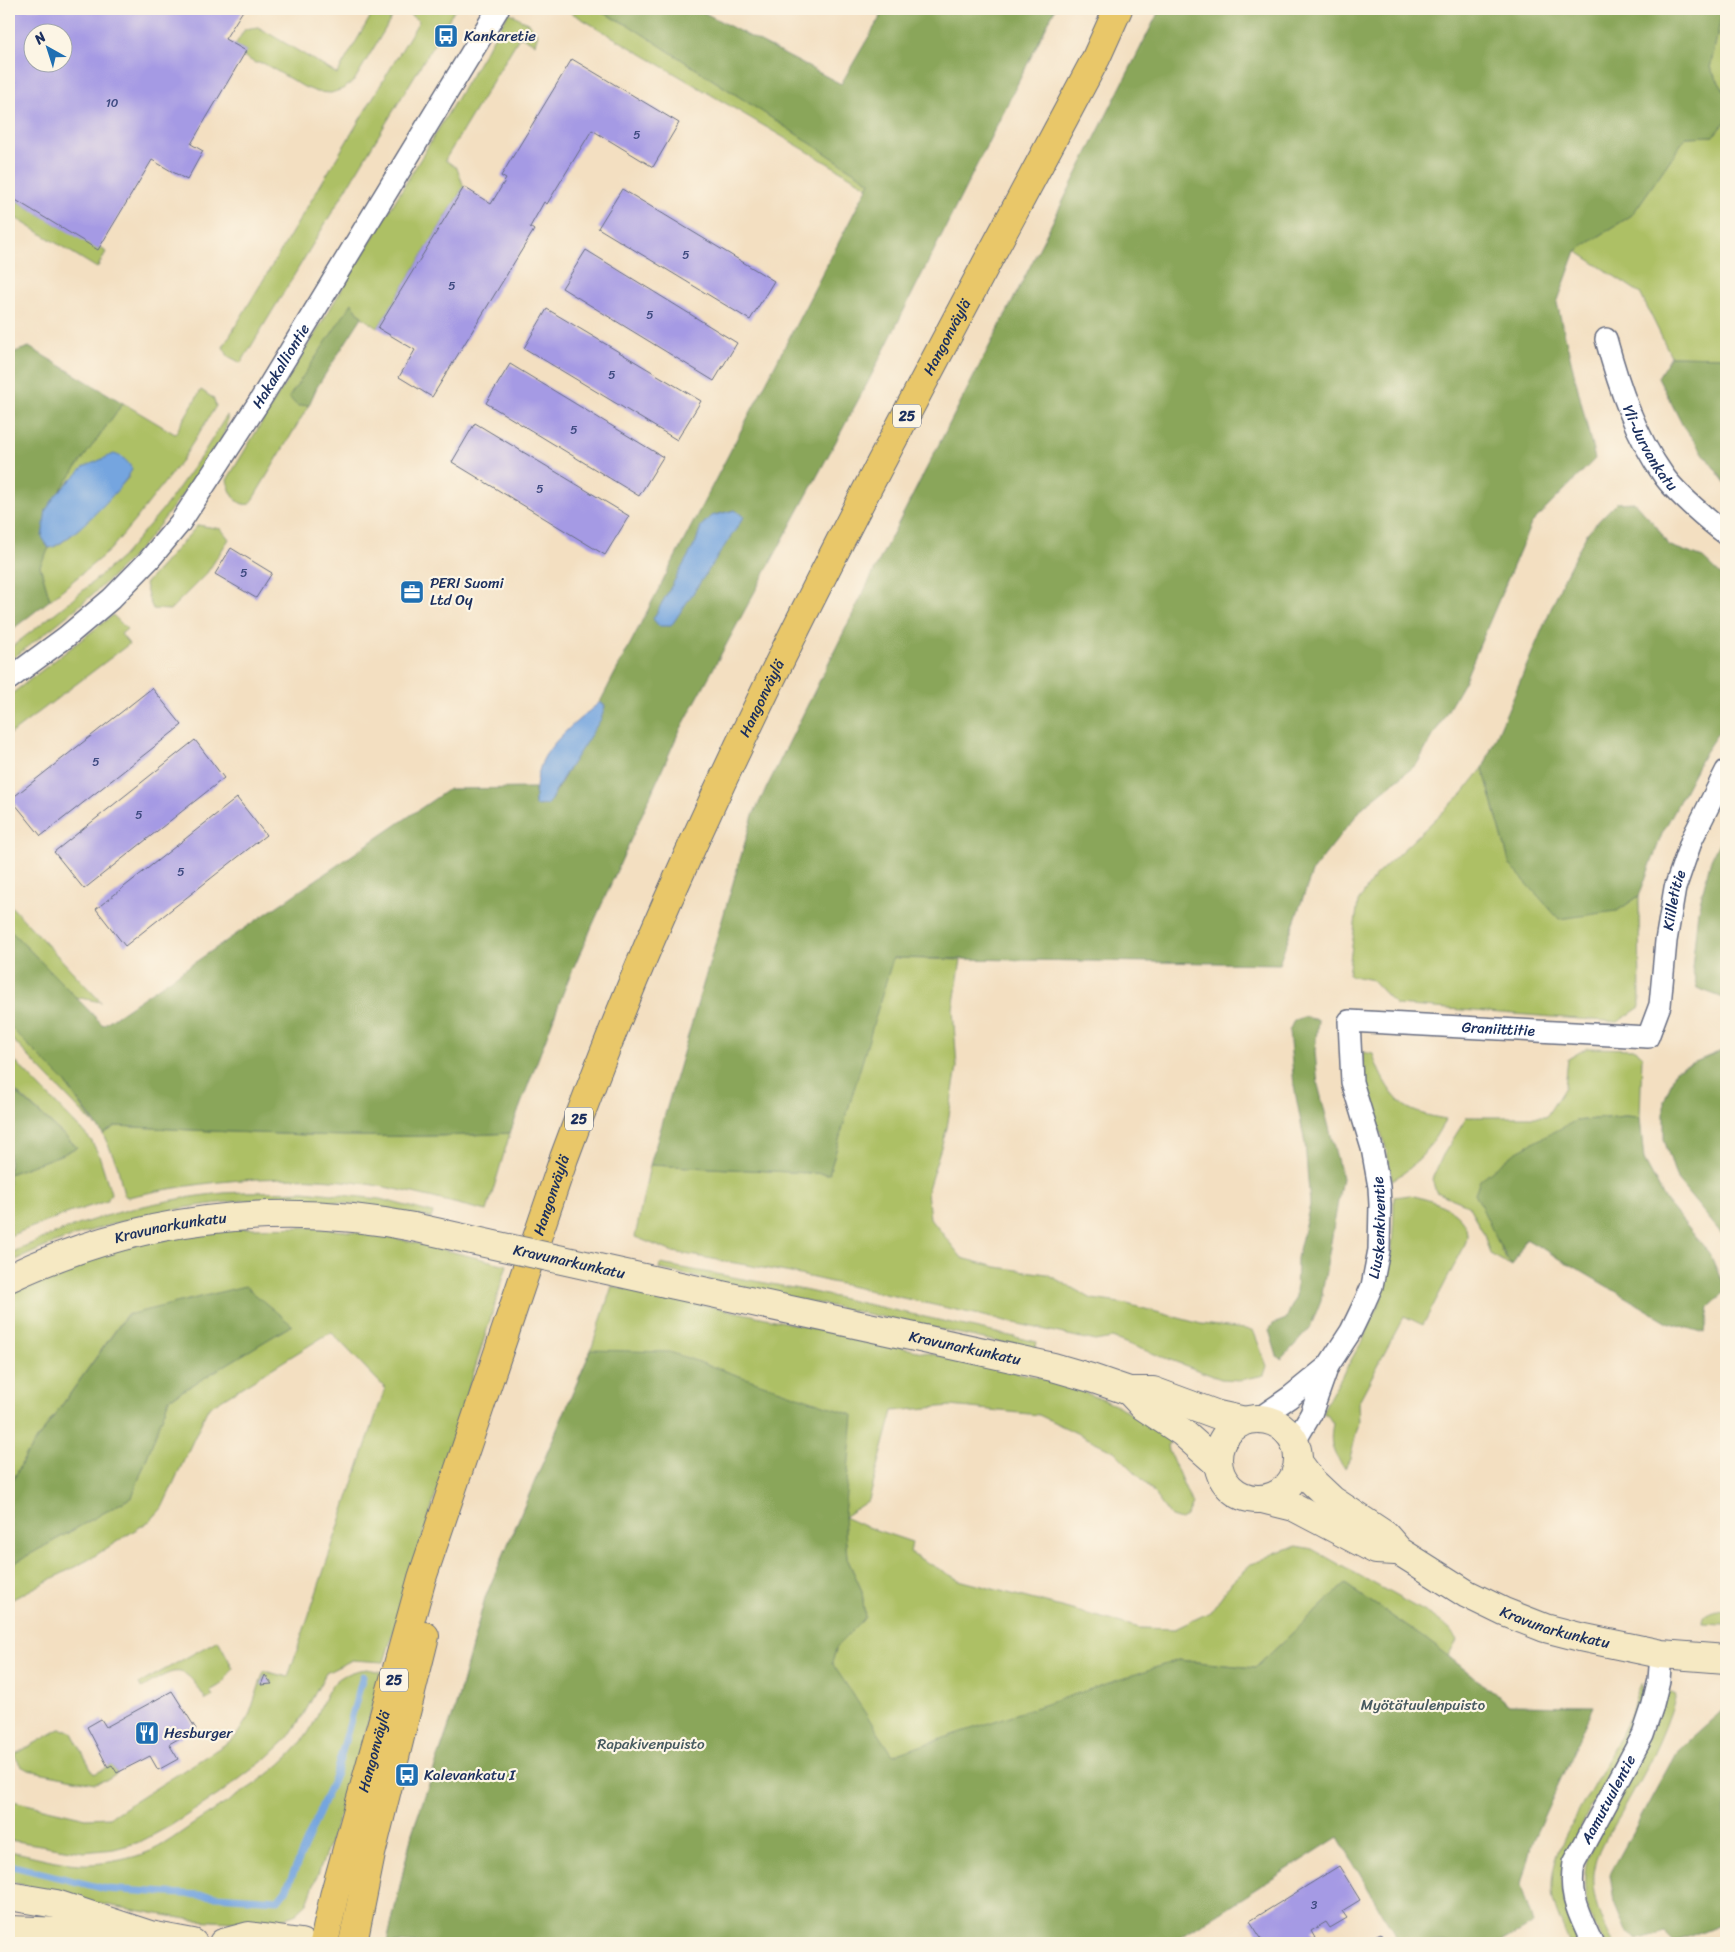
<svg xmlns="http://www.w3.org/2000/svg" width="1735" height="1952" font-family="Sriracha,sans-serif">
<rect width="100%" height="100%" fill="#fcf5e5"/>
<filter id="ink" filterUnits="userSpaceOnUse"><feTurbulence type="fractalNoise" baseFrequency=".02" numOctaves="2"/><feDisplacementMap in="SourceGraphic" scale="10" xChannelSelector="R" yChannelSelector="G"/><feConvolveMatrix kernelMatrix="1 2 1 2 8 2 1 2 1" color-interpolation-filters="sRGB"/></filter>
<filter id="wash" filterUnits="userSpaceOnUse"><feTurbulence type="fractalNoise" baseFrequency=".0096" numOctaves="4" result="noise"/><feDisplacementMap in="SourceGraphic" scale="20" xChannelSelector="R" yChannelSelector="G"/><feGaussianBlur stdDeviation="1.12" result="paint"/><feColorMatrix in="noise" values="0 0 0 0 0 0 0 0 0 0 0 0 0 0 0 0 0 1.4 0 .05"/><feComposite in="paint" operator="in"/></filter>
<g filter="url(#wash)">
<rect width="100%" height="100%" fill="#f3dfc1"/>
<g fill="#adc065" stroke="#647862" fill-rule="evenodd">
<polygon points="375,9 455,9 241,363 228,356 223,347 419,21 403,10 394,14 354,81 343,89 331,93 317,92 304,87 263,63 255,63 243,56 246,51 235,45 245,29 258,27 337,74"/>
<polygon points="565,9 595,9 630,26 870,182 868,187"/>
<polygon points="1723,9 1726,9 1726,94 1710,68"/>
<path d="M509,12L529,24L538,34L535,44L520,36L445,160L457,168L464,187L378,328L362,317L352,303L297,406L309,405L250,504C236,507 230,492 227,480Z"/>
<polygon points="1726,121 1726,357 1671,356 1640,293 1576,251 1632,215 1686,137 1713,136"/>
<polygon points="9,196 98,249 100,247 106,252 97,268 9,214"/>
<path d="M201,390L213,398L216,406L182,460L136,519L110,550L50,600L40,566L49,548C66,548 117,490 130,476L84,467L56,495L123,403L175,434Z"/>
<path d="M227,415C229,437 209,458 197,475C179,498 163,522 144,544C104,589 56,625 9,661V649L73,599L122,557L167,504L202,455Z"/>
<polygon points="198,525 221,529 229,539 207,573 170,610 153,609 149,600 145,584"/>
<polygon points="113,615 127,629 121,634 129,644 9,735 9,696"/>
<polygon points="1483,768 1510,865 1617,911 1639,896 1640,1007 1618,1022 1396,1005 1372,980 1348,975 1358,902 1375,876 1463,793"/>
<polygon points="9,904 101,1002 75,997 9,929"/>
<polygon points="892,958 961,960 953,1009 957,1067 947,1128 927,1192 930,1218 962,1258 996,1267 1047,1274 1092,1299 1127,1304 1201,1324 1253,1330 1267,1366 1264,1375 1241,1380 1221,1379 1112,1338 1095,1341 791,1273 673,1252 635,1237 650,1165 829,1174"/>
<polygon points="9,1026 65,1082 96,1127 9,1036"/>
<polygon points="1587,1048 1636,1049 1642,1056 1640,1117 1625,1116 1575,1121 1491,1224 1502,1252 1512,1266 1490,1254 1484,1234 1468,1205 1436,1192 1432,1179 1443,1155 1467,1117 1546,1117 1565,1087 1568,1059"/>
<path d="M1363,1052L1373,1054C1378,1072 1391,1098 1408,1108C1419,1114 1434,1117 1446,1119C1431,1145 1419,1166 1392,1180C1390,1171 1389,1162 1387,1153C1378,1116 1360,1092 1363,1052Z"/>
<polygon points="9,1055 91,1140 99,1155 111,1193 107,1201 69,1213 9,1236 9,1174 63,1154 77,1147 9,1085"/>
<path d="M116,1126C247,1133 379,1141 510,1133L487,1211C447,1202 407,1190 367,1184C288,1172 206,1180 128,1197L124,1195L117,1164L103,1134Z"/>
<path d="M304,1191L380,1199L433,1213L431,1218C382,1208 331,1199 280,1199C211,1200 138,1214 72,1237C50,1244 30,1254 9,1263V1254C75,1221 150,1200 224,1193C250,1191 278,1192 304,1191Z"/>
<path d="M1410,1195C1431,1200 1468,1210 1467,1237C1467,1241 1464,1245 1463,1249L1423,1325L1404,1316L1358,1403L1359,1422L1350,1459L1345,1468C1332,1454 1329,1442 1333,1424L1328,1416L1322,1412C1341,1374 1368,1337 1382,1296C1392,1264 1394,1230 1394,1197Z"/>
<path d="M309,1227L382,1235L507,1265L384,1662L352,1660L326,1673L304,1714L287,1739L267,1758L218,1795L170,1826L140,1842L114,1849L84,1852L9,1840V1800L86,1818L110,1817L235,1738L249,1716L264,1671L288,1677L385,1388L331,1332L208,1408L162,1508L151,1520L88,1560L9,1601V1566L132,1497L169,1399L292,1325L127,1314L26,1455L9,1488V1293C73,1260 145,1237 217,1230C248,1227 279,1228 309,1227Z"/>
<polygon points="660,1264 799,1289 1037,1342 1035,1350 659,1269"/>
<path d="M612,1286L663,1297L664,1296L1038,1377C1072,1388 1107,1399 1139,1417C1150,1423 1161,1431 1172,1438L1168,1445L1169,1451L1192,1504L1187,1515L1181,1520L1171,1517L1145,1482L1114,1451L1039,1415L951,1406L893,1411L869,1500L844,1517L864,1526L912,1542L910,1553L959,1580L1140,1628L1175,1629L1210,1612L1232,1582L1252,1564L1277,1552L1297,1546L1312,1549L1437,1619L1450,1630L1457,1640L1448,1656L1509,1705L1172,1943L1418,1634L1345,1584L1255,1668L1178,1660L387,1943L412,1833L456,1706L485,1598L591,1350ZM844,1520L847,1558L862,1591L865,1618L837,1646L833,1659Z"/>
<path d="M1713,1610L1726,1611V1624L1702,1623C1702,1614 1706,1613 1713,1610Z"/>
<path d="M218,1640L233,1668L222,1684L210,1691L213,1696L206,1700C183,1662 177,1667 142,1688L139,1684Z"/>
<path d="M367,1669L382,1672L348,1794L307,1903L294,1915L276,1921L252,1923L193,1920L66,1898L9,1881V1851C32,1855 56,1863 80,1864C99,1865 125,1860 143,1854C163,1847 181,1832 198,1821C234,1797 276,1775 303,1740C327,1711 318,1674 367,1669Z"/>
<path d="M1642,1683L1644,1701L1640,1715L1567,1853C1554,1889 1566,1911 1581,1943H1569C1563,1926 1552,1907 1552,1889C1551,1856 1570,1828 1585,1800C1600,1773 1615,1747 1628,1719C1634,1707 1635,1694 1642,1683Z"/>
<path d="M1669,1692L1676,1695C1664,1737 1645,1772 1624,1809C1614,1827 1599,1847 1595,1867C1590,1889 1602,1925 1614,1943H1605C1586,1918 1581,1890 1587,1860Z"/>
<polygon points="60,1729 68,1730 72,1733 94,1774 112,1765 117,1773 106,1780 95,1783 28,1770 21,1766 14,1755"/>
</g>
<g fill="#8aa65a" stroke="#526a5c" fill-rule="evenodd">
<path d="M595,9H697L841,84L885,9H1055L869,380L678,734L568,980L510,1133C379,1141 248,1133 116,1126L103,1134L65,1082L9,1026V929L103,1025L449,789L535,788V805H548L605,706L600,702L870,182L630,26ZM735,510L744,517L696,542C704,515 710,516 735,510Z"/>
<polygon points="1160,9 1723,9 1710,68 1726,94 1726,121 1713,136 1686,137 1632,215 1576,251 1557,303 1595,459 1531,524 1464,682 1417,764 1363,807 1313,870 1279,964 893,958 829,1174 650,1165 753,815 885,549 1007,312"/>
<polygon points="352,303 362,317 317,387 309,405 297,406 289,397"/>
<polygon points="29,347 123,403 46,510 46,545 49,548 40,566 50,600 9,632 9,354"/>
<polygon points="1671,356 1726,357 1726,484 1683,426 1658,377"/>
<polygon points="1634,502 1657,527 1668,545 1703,558 1726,580 1726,721 1705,752 1662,834 1639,896 1617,911 1559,919 1510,865 1483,768 1564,578 1587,533 1616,503"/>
<polygon points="1726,828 1726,999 1697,988 1692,968 1698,910 1711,859"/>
<polygon points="1304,1017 1318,1020 1315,1051 1318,1085 1342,1178 1321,1300 1310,1328 1282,1359 1277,1356 1269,1330 1273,1324 1286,1319 1296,1296 1297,1258 1310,1205 1305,1144 1294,1086 1289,1031 1294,1020"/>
<polygon points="1726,1049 1726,1239 1677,1180 1664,1139 1664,1101 1676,1070"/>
<polygon points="9,1085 12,1089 77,1147 63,1154 9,1174"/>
<path d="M1625,1116L1640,1117L1644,1160L1666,1201L1710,1254L1726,1291L1709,1307L1705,1333L1668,1322L1526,1239L1512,1266C1497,1244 1487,1217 1475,1193L1480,1180L1515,1152L1575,1121Z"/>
<polygon points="245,1286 292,1325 169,1399 132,1497 9,1566 9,1488 26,1455 127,1315"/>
<polygon points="591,1350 670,1352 853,1415 844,1516 847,1558 862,1591 865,1618 837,1646 832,1663 893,1755 1178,1660 1255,1668 1345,1584 1434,1645 1509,1705 1594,1706 1532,1842 1521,1885 1533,1924 1500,1943 1400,1943 1338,1837 1172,1943 387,1943 412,1833 456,1706 485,1598"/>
<polygon points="1726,1707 1726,1924 1718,1925 1675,1942 1665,1932 1638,1941 1626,1931 1614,1902 1610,1874 1677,1751"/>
</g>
<g fill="#75a5df" stroke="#486a9e">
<path d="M114,454C123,457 127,460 132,469C127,485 64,548 49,548L42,537L46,510L56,495L84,467Z"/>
<polygon points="735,510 744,517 671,626 659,626 653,619 696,542 701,526 712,516"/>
<path d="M600,702L605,706L601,719L562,779L548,805L535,806C535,790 537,770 545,756C558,735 581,718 600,702Z"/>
</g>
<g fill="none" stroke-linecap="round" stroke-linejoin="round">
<polyline stroke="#75a5df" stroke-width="7" points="9,1865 106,1889 278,1900 286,1890 336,1773 363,1676"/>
</g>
<g id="blocks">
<g fill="#a59ae4" fill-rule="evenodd">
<path d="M9,9H244L225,39L246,51L191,144L203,151L187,180L152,160L98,250L9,196ZM32,32H62V62H32Z"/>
<polygon points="572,59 679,123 653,167 592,130 547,204 544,202 530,227 534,230 432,397 399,377 415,350 378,328 464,187 491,204 506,179 501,176"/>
<polygon points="622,189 774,281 750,320 598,228"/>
<polygon points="586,250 737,343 714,381 562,288"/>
<polygon points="547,309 701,401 677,440 524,348"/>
<polygon points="510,364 663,457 639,496 486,403"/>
<polygon points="475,423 629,516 605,555 452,462"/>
<polygon points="231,548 272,573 256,598 215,574"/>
<polygon points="152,688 182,725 41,836 11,799"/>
<polygon points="195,740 224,778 84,889 54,852"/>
<polygon points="237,798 266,835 125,946 96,909"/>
<polygon points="265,1675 272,1684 261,1685"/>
<polygon points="172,1691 196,1729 169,1744 178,1759 158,1770 150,1756 117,1773 112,1765 108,1767 87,1727 101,1719 106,1727"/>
<polygon points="1339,1866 1360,1900 1342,1911 1347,1918 1330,1928 1326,1922 1311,1931 1315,1938 1307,1943 1264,1943 1250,1921"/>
<polygon points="1380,1933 1386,1943 1364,1943"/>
<polygon points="1222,1937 1226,1943 1211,1943"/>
</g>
</g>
</g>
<g filter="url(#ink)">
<use href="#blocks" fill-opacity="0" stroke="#676d81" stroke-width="1"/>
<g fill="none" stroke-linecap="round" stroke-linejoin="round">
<defs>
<g id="street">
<path id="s1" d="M1606,339C1619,387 1635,435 1664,476C1675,492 1710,522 1726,534"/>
<path id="s2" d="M9,679L66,637L111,599L149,560L180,523L259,402L498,9"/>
<polyline points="1258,1419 1290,1397 1328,1366"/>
<path id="s3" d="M1294,1443L1311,1414L1328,1366L1351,1331L1364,1304L1372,1286L1379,1250L1380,1205L1379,1187L1372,1148L1352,1082L1349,1021L1648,1037L1660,1005L1666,941L1675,888L1692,839L1726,771"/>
<path id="s4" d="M1592,1943C1579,1913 1568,1897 1574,1863L1643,1735L1652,1708L1659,1680L1661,1654"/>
</g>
<g id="secondary">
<path id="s5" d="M9,1278C134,1218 277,1200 413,1227"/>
<path id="s6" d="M666,1283L1053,1367L1091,1378L1129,1391H1153L1218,1415L1245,1421"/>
<polyline points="1129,1391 1143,1406 1182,1432 1217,1463"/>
<circle cx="1258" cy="1459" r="40"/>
<path id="s7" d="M1298,1462L1313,1482L1332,1500L1385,1535L1399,1551L1467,1594L1504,1612L1545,1628L1580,1637L1661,1654L1726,1659"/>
<polyline points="1262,1499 1294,1507 1376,1550 1395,1551"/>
<polyline points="9,1896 56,1904 150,1935 193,1943"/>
<polyline points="9,1930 121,1934"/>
<polyline points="223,1943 249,1936 301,1943"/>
</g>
<g id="highway">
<path id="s8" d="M324,1943L334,1896L422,1578L564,1158C601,1058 641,959 685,862C808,588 955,324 1096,58L1118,9"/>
<polyline points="353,1943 371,1854 425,1636"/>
</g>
</defs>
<use href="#street" stroke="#676d81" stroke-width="24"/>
<use href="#secondary" stroke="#676d81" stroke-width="30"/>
<use href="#highway" stroke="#676d81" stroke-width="30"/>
<use href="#street" stroke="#fff" stroke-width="21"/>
<use href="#secondary" stroke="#f6e9c3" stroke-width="28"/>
<use href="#highway" stroke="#e9c769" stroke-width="28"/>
<defs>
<g id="secondary-bridge">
<path id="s9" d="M413,1227L666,1283"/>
</g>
</defs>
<use href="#secondary-bridge" stroke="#676d81" stroke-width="30" stroke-linecap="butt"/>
<use href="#secondary-bridge" stroke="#f6e9c3" stroke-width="28"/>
</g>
</g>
<defs>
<symbol id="bus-square" viewBox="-11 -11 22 22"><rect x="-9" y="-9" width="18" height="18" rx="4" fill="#1f6fb2" stroke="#fcf5e5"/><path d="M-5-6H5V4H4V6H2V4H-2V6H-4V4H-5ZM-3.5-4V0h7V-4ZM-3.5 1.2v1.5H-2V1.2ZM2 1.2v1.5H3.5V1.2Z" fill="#fff"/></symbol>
<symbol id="office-square" viewBox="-11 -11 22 22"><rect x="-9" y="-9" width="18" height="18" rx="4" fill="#1f6fb2" stroke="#fcf5e5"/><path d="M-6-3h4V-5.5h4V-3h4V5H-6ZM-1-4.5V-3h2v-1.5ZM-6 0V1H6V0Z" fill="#fff"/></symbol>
<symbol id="restaurant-square" viewBox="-11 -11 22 22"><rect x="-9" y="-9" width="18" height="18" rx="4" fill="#1f6fb2" stroke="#fcf5e5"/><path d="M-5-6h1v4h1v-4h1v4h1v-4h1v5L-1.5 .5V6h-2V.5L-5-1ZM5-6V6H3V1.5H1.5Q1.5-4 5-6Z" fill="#fff"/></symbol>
</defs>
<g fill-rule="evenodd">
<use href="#bus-square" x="432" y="22" width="28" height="28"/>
<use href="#office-square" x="398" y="578" width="28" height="28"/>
<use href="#restaurant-square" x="133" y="1719" width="28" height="28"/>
<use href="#bus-square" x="393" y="1761" width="28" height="28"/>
</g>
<g text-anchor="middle" stroke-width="4.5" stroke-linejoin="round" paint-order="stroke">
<g font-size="12" fill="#3e4a80">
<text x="112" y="107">10</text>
<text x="637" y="139">5</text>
<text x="686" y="259">5</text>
<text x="452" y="290">5</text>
<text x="650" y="319">5</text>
<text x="612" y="379">5</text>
<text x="574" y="434">5</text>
<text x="540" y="493">5</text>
<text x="244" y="577">5</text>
<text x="96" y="766">5</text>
<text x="139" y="819">5</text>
<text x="181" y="876">5</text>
<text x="1314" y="1909">3</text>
</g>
<g fill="#fcf5e5" stroke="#5e6a86" stroke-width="1">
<rect x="893" y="404.5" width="28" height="23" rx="4"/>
<rect x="565" y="1107.5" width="28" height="23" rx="4"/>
<rect x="380" y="1668.5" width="28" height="23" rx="4"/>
</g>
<g font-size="14" font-weight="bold" fill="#1b2f5e">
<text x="907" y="421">25</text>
<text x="579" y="1124">25</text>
<text x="394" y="1685">25</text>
</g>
<g font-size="15" fill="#1b2f5e" stroke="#fcf5e5" text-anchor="start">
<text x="464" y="41">Kankaretie</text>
<text x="430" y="588">PERI Suomi<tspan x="430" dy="17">Ltd Oy</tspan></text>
<text x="164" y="1738">Hesburger</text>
<text x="424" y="1780">Kalevankatu I</text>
</g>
<g font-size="15" fill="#1b2f5e" stroke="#fcf5e5">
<text dy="5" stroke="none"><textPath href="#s8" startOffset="1728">Hangonväylä</textPath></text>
<text dy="5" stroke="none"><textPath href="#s2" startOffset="419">Hakakalliontie</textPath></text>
<text dy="5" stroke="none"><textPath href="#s1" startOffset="118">Yli-Jurvankatu</textPath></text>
<text dy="5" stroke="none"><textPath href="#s8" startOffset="1322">Hangonväylä</textPath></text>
<text dy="5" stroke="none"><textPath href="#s3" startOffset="885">Kiilletitie</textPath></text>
<text dy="5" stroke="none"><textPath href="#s3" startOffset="595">Graniittitie</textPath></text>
<text dy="5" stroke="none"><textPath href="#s8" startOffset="782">Hangonväylä</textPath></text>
<text dy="5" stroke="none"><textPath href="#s3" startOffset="235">Liuskenkiventie</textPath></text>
<text dy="5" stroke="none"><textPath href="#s5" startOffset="170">Kravunarkunkatu</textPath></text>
<text dy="5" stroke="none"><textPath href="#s9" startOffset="160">Kravunarkunkatu</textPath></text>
<text dy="5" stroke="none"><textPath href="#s6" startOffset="306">Kravunarkunkatu</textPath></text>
<text dy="5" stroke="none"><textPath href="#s7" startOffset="311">Kravunarkunkatu</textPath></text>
<text dy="5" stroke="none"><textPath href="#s8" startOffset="198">Hangonväylä</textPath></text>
<text dy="5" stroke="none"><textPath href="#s4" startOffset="156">Aamutuulentie</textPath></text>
</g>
<g font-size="15" fill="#475a60" stroke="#fcf5e5">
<text x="1423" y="1710">Myötätuulenpuisto</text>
<text x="651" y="1749">Rapakivenpuisto</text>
</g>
</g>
<rect width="1735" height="1952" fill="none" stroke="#fcf5e5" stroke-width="30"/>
<g transform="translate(48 48) rotate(321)"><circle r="24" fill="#fcf5e5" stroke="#a2a6af"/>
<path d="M0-4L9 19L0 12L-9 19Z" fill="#1f6fb2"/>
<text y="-8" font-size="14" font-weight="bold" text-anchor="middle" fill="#1b2f5e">N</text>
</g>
</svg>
